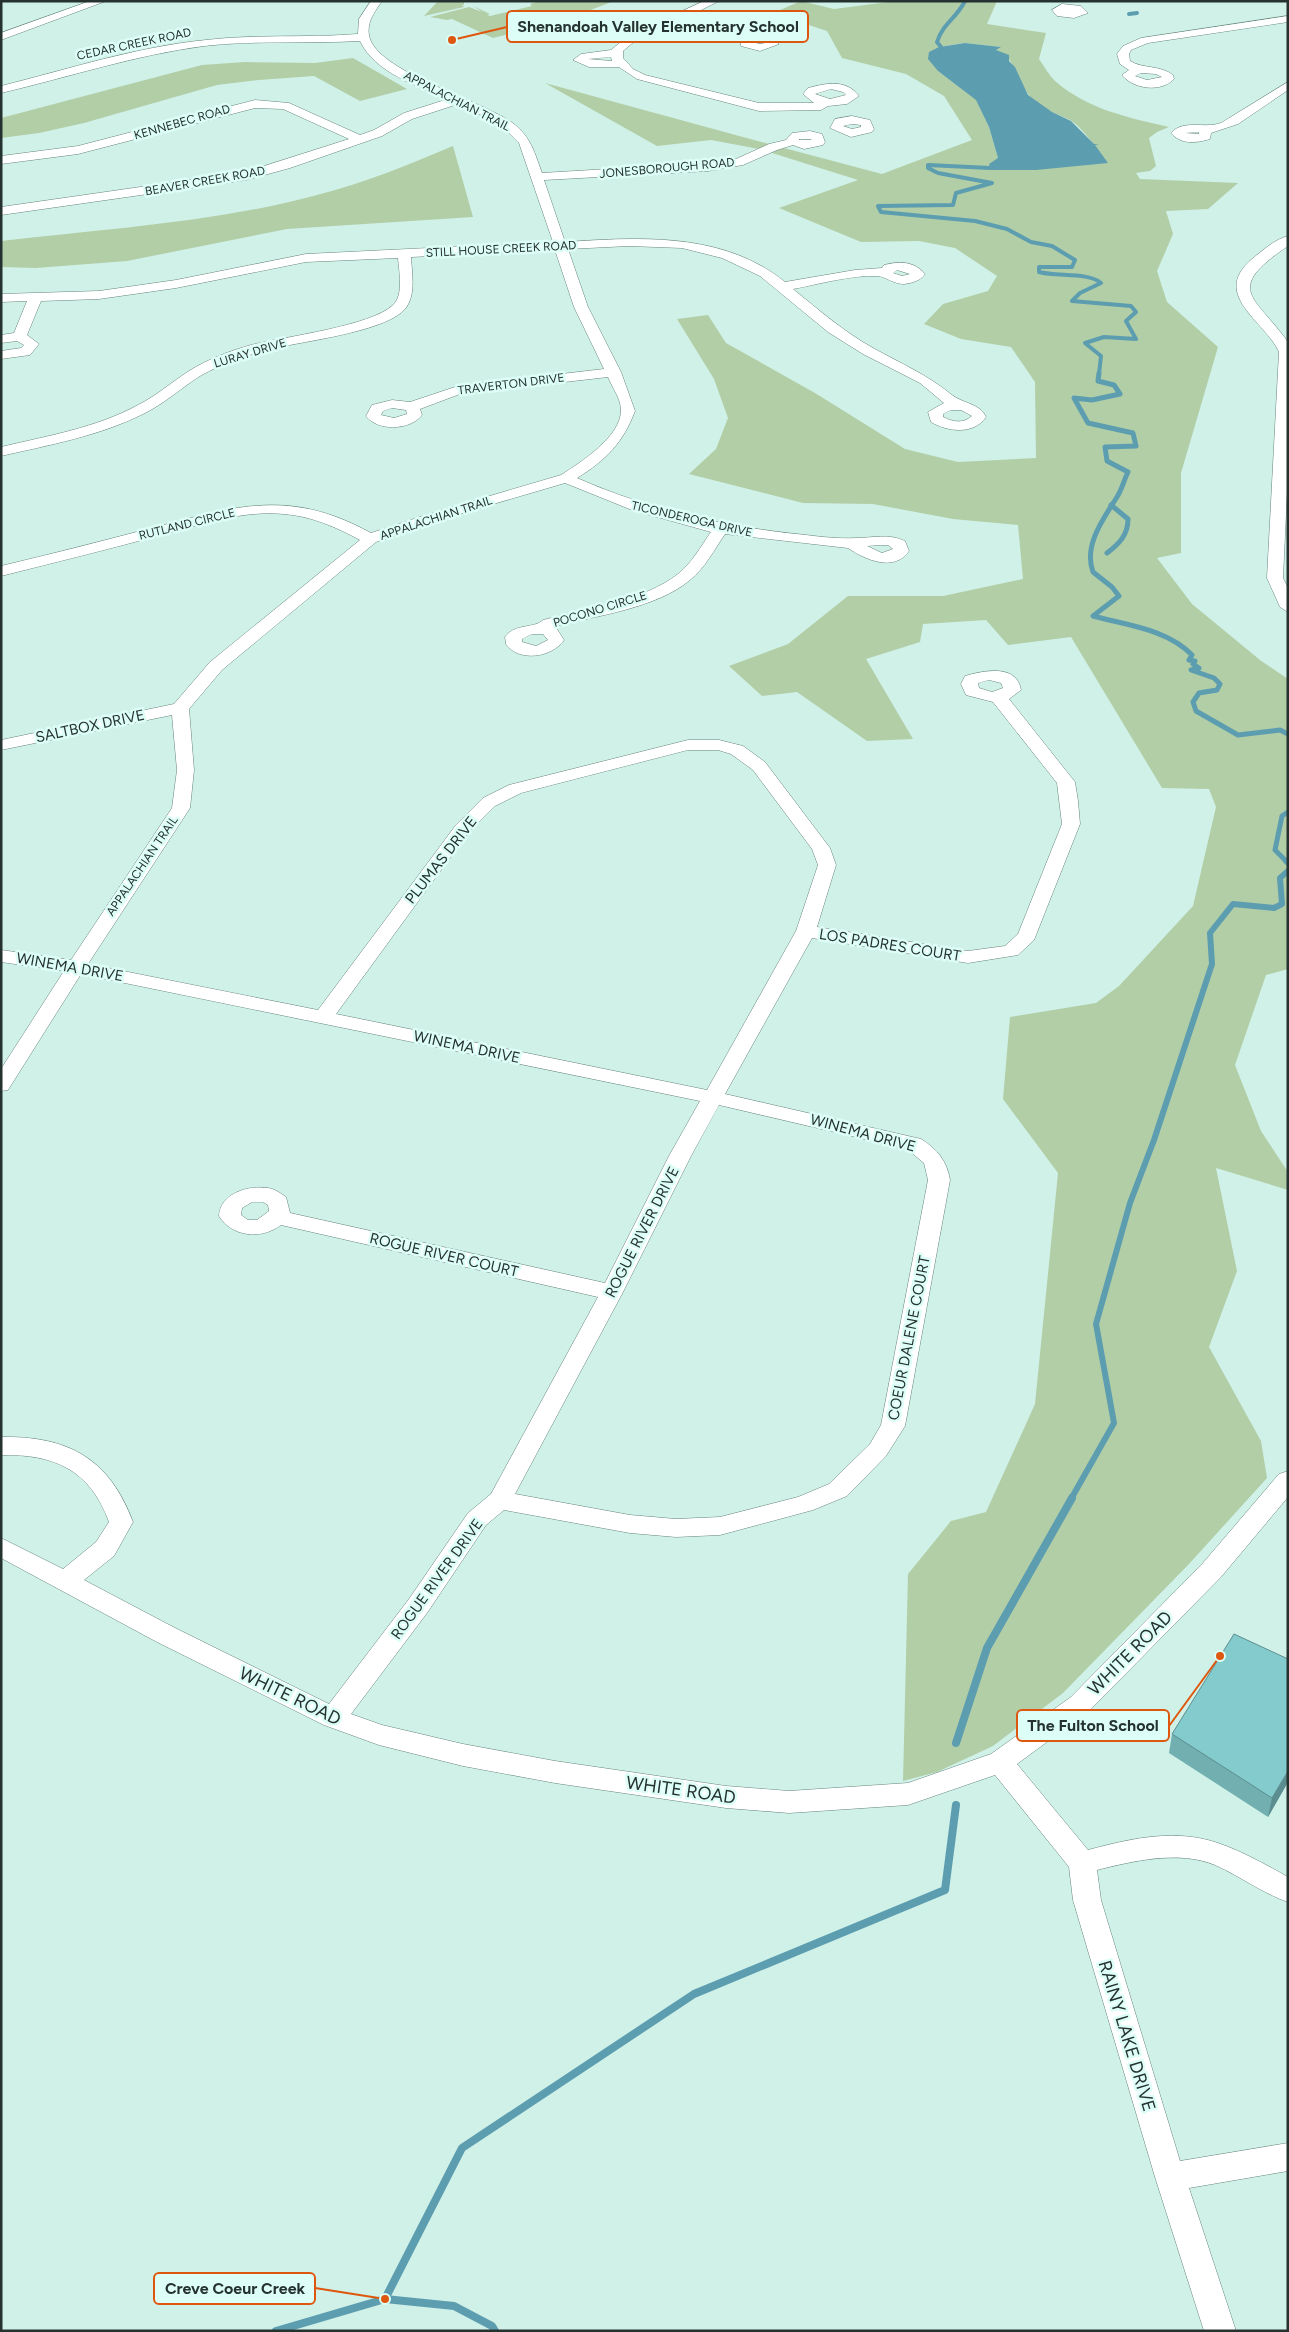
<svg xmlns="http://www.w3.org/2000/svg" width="1289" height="2332" font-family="Figtree,sans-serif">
<rect width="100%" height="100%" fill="#d0f1e8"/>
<g fill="#b2cea7" fill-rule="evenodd">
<polygon points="438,1 464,2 464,5 462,5 464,7 424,16"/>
<polygon points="540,1 614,1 562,21 493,38 452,19 456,18 447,20 430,17 469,7 482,12 473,6 490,14 487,15 490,16 532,6 530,4"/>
<path d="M801,1L834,9L896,1H997L987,24L1046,33L1039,59C1044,66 1049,75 1055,81C1087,109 1129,118 1169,127L1157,132L1149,138L1156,166L1150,171L1136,173L1140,179L1238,183L1208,209L1166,211L1173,234L1157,271L1167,302L1218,347L1181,473V553L1157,558L1192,604L1260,660L1288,679V969L1266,975L1235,1065L1261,1131L1288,1172V1190L1216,1168L1237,1271L1209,1347L1261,1441L1267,1478L1189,1564L1063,1693L993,1746L937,1772L903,1781L908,1574L951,1521L986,1512L1035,1404L1058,1173L1003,1099L1010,1017L1096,1003L1119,986L1193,906L1216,807L1209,789L1162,788L1071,637L1008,645L986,620L923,624L920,642L866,659L913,739L867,741L797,692L762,696L729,666L788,644L848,596H943L1023,579L1018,525L953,519L873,504L803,503L689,474L716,449L728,418L714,379L677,319L708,315L726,343L815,393L905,449L958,462L1036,458L1035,382L1011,347L961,339L924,324L943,304L988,291L997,276L955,248L919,241L861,242L779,208L858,180L769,152L784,148L882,174L972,140L944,96L906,74L842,58L827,31L773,13ZM965,43L1000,47L995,50C1015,56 1016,78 1028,94C1037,108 1056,113 1070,120C1079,125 1088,137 1094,145L998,158L989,127L976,99L938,71L939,47Z"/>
<polygon points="353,58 407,89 360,101 314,76 259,80 217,85 84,123 39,133 1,138 1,118 202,65 245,62 315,63"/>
<polygon points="545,83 769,144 759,149 711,140 657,146"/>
<path d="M453,146L473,217L287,229L127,261L36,268L1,267V241C104,229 218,222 317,195C364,183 408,165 453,146Z"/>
</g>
<polygon fill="#5d9db0" points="965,43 1001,47 996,50 1009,55 1009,61 1015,67 1028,95 1052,112 1071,121 1094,144 1099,144 1095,145 1108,163 1036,170 991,170 989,164 998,158 989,127 976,100 938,71 928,59 929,52 939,47"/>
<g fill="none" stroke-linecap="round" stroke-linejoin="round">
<g stroke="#5d9db0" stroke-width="4">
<polyline points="1129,14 1137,13"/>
<path d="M941,47L937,42C943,23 956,19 965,1"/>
<path d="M990,168L928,165V168L938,173L992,183L956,193L953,205L878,206L881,212L975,221L1007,229L1031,242L1052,246L1075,260L1072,267H1039V272C1057,277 1088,272 1101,283L1080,293L1072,301L1131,306L1136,312L1126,321L1136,339L1104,337L1085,343L1101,356L1099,374"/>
</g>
<g stroke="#5d9db0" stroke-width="5">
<path d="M1099,373L1098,381L1114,385L1120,394L1092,400L1074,398L1088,423L1133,433L1136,446L1105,447L1107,461L1128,472C1124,480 1122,489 1117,497C1104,518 1083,545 1093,572L1112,587L1119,596L1093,616C1126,625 1167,629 1192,655L1189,660L1195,661L1193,664L1199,668L1191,670L1214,678L1220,684L1217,690L1199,693L1193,702L1196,711L1238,735L1280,730L1288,734"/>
<path d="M1107,553C1119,544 1128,535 1128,519L1111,505"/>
<polyline points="1287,862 1275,850 1282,816 1288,812"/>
</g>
<g stroke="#5d9db0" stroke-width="6">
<polyline points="1286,861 1288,863"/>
<polyline points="1071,1499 1114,1423 1096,1324 1130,1203 1154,1140 1212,964 1210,933 1233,904 1274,908 1282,904 1280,878 1288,871"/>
</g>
<g stroke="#5d9db0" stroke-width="8">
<polyline points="956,1743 987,1648 1072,1498"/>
<polyline points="385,2299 462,2148 694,1994 945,1890 956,1805"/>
<polyline points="276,2331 385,2299 454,2306 492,2326 495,2331"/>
</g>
<defs>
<g id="street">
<polygon points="90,1 106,1 1,40 1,33"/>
<path d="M371,1H382C374,13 365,24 370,39C383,74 482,100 514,124C531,137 535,154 542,173L708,163L736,159L769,144L786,140L792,133L810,131L822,134L825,142L823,145L804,149L793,145L777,150L743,165L708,171L544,180L565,242C641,237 723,232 785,282L855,270L882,268L884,265C899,261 914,261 925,274C920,281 912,283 904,284C894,284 886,277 878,276C850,275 820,284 793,289C819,310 844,332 873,348C902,364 926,374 952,395C962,403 981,404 986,417C974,435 948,432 931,422L928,412L944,403L920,383L863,354L828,332L760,276L722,258L682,248L629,246L568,249L588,307L621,372L635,411C623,443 606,460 577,478C652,511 726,527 806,535C822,537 839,539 856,538C874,538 887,533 905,541L909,551C894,573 864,559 848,548L725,534C714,550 705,568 690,580C657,608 596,616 555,626L564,640C553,657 519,663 506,644L505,637C515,623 534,629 543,620C585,609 644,601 678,574C692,563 701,546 711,532L632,510L565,483L442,519L376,542L222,670L189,709L194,770L190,808L88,964L318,1010L456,825L483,798L509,785L688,740H719L743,746L765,762L830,848L836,865L817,927L968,951L1005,946L1018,934L1062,824L1057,783L993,702L966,695L961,684L965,676C982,671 1017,663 1021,690L1009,699L1075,782L1078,801L1080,824L1034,940L1018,955L968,963L812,938L725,1094L921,1139C937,1149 947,1161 950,1180L905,1426L886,1456L847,1496L813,1510L720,1535L676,1537L630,1533L504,1510L486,1525L427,1613L351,1714L382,1725L463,1744L555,1761L726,1786L789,1791L908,1783L991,1754L1071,1697L1203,1563L1279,1474L1288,1471V1497L1221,1577L1089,1711L1017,1764L1088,1850C1133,1838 1180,1827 1226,1846C1247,1854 1268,1866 1288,1877V1902C1262,1893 1240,1876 1215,1865C1179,1850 1133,1861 1097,1870L1101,1900L1180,2161L1288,2143V2171L1189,2188L1236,2331H1204L1155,2177L1073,1900L1069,1867L995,1775L908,1805L789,1813L726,1808L555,1783L463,1766L379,1745L324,1725L157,1642L1,1558V1538L63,1569L96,1542L109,1522C90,1470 55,1454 1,1455V1437C68,1436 109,1458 133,1522L114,1556L84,1580L175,1628L329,1704L409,1599L468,1513L491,1494L598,1297L281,1225C261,1240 232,1237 219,1216C220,1193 249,1185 268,1188C275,1189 280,1193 286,1197L290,1213L605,1283L669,1156L700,1101L81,974L8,1090L1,1091V1069L64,971L1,962V950L71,960L172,808L177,770L172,715L1,750V740L174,704L210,662L360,540C336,527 311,516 284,514C243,510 204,524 164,534C110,549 56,562 1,576V566C52,554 102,541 152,528C237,506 289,488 371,533L432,513L561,475C581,462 621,437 621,410C621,399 612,387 608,377L460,394L420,409L422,415C411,430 378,432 366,416L372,405L392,400L410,402L458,386L604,369L574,307L555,250L411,257C412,275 417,299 402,312C379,332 306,341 275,348C249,354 223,363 200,376C181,388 164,404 143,414C99,436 49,445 1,456V447C47,436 96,428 138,405C156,396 172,382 189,371C208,359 230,351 251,345C283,337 372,326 393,305C404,295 399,271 398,258L306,262L176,288L99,299L41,301L27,335L39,344L30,355L1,359V351L21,348L24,345L17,341L1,343V335L14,333L27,301L1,302V294L99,291L176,280L306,254L553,242L519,143L506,130L488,118L458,104L412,119L382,136L290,168L246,180L1,215V207L245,172L349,139L283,109L255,108L78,154L1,164V156L78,146L255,100L289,103L360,135L374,130L404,113L448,99C418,86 375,73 360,41C308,44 256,40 204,46C135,55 69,77 1,93V86C69,69 136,47 206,40C256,34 307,38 358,34L359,19ZM810,139L812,140H799V139ZM897,270L910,274L902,276L893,273ZM392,408L406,410L407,414L394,418L381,415L383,411ZM951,410H961L972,416C963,424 953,422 943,417V414ZM881,545H888L893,549L882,553L867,546ZM532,634H543L548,640L536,646L522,642V639ZM989,680L1001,683L1003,688L992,692L979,688L978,683ZM688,750H718L731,754L753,770L812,849L818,865L796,931L707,1090L336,1014L468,833L495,806L521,793ZM719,1105L907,1149L924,1163L928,1180L881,1425L870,1444L829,1484L798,1497L720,1517L676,1519L630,1515L515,1494L623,1292L691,1156ZM263,1202L268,1205L269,1211L257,1220H248L241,1215L242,1208L252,1202Z"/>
<path d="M704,1H719L681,20L747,37L767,36L779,44L760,51L741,46V42L671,24L636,40L623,51V58L633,69L645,75L759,103H814L803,94L808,88C827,83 846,79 859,96L847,104L828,106L821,110L759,111L637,79L619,67H589L573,60L581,54L611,50L628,36ZM754,41L764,42L765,43L760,44L751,42ZM611,57L612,61L588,59ZM831,89L843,92L846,95L830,99L815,94Z"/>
<polygon points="1062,4 1081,6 1088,13 1074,18 1057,16 1052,10"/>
<path d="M1288,16V22L1148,43L1131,50L1129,54L1130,61C1143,69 1160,65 1173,75L1174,79C1161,93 1133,89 1122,75L1129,70L1120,64L1117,54L1123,46L1141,38ZM1141,73L1156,74L1162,77L1147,80L1135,76Z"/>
<path d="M1288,82V90L1238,124L1211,133L1210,139C1197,143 1181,145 1171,133C1183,119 1205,129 1221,123ZM1199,132V134L1185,133Z"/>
<path d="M852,116L870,120L874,129L872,132L851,137L830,128L835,119ZM852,124L861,125V127L852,129L843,126Z"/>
<path d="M1288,236V246C1223,290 1254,295 1288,342V471L1283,578L1288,588V612L1280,607L1267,578L1279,352C1265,321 1210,295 1252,259C1262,251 1275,239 1288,236Z"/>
</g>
</defs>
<use href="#street" stroke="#67857d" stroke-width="1"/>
<use href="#street" fill="#fff" fill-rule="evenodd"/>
</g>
<polygon fill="#72afb0" points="1172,1734 1288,1782 1268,1817 1169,1753"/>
<polygon fill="#5c8e90" points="1288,1771 1288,1782 1268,1817 1272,1798"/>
<polygon fill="#84cbcd" stroke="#5c8e90" points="1234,1634 1288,1659 1288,1771 1272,1798 1172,1734"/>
<g text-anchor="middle" stroke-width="5" stroke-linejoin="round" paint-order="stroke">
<g font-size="12" fill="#25322f" stroke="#ddfef6">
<text transform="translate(134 44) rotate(-12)" y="4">CEDAR CREEK ROAD</text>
<text transform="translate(457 101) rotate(27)" y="4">APPALACHIAN TRAIL</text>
<text transform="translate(182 122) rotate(-16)" y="4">KENNEBEC ROAD</text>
<text transform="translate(667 168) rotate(-5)" y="4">JONESBOROUGH ROAD</text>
<text transform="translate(205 181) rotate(-10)" y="4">BEAVER CREEK ROAD</text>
<text transform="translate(501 249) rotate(-3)" y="4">STILL HOUSE CREEK ROAD</text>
<text transform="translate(250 353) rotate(-17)" y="4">LURAY DRIVE</text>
<text transform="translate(511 384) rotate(-7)" y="4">TRAVERTON DRIVE</text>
<text transform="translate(436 518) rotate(-18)" y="4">APPALACHIAN TRAIL</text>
<text transform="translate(692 519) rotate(13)" y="4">TICONDEROGA DRIVE</text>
<text transform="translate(187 524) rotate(-14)" y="4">RUTLAND CIRCLE</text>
<text transform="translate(600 609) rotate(-17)" y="4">POCONO CIRCLE</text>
<text transform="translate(142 866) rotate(-56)" y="4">APPALACHIAN TRAIL</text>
</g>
<g font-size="15" fill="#25322f" stroke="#ddfef6">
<text transform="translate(90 726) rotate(-12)" y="5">SALTBOX DRIVE</text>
<text transform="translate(441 860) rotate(-52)" y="5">PLUMAS DRIVE</text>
<text transform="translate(890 945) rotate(9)" y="5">LOS PADRES COURT</text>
<text transform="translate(70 967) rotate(10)" y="5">WINEMA DRIVE</text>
<text transform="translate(467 1047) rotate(12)" y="5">WINEMA DRIVE</text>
<text transform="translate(863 1133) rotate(15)" y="5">WINEMA DRIVE</text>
<text transform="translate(642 1232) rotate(-63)" y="5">ROGUE RIVER DRIVE</text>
<text transform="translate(444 1255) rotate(13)" y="5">ROGUE RIVER COURT</text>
<text transform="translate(909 1338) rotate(-79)" y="5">COEUR DALENE COURT</text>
<text transform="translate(437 1579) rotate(-54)" y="5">ROGUE RIVER DRIVE</text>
</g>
<g font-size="18" fill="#25322f" stroke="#ddfef6">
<text transform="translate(1130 1653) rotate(-45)" y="6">WHITE ROAD</text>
<text transform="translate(290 1696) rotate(26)" y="6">WHITE ROAD</text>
<text transform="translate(681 1790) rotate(8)" y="6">WHITE ROAD</text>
<text transform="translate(1127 2036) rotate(73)" y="6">RAINY LAKE DRIVE</text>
</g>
</g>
<path fill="none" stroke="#de570e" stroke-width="2" d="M452 40L507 27M1220 1656L1169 1726M385 2299L315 2288"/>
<g fill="#de570e" stroke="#ddfef6" stroke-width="2">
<circle cx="452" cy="40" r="5"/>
<circle cx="1220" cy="1656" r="5"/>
<circle cx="385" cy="2299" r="5"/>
</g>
<g fill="#ddfef6" stroke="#de570e" stroke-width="2">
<rect x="507" y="11" width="301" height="31" rx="5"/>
<rect x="1017" y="1710" width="152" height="31" rx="5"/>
<rect x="154" y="2273" width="161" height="31" rx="5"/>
</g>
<g font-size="16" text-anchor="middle" font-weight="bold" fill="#25322f">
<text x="658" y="32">Shenandoah Valley Elementary School</text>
<text x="1093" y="1731">The Fulton School</text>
<text x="235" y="2294">Creve Coeur Creek</text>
</g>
<rect width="1289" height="2332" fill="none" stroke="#25322f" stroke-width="5"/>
</svg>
